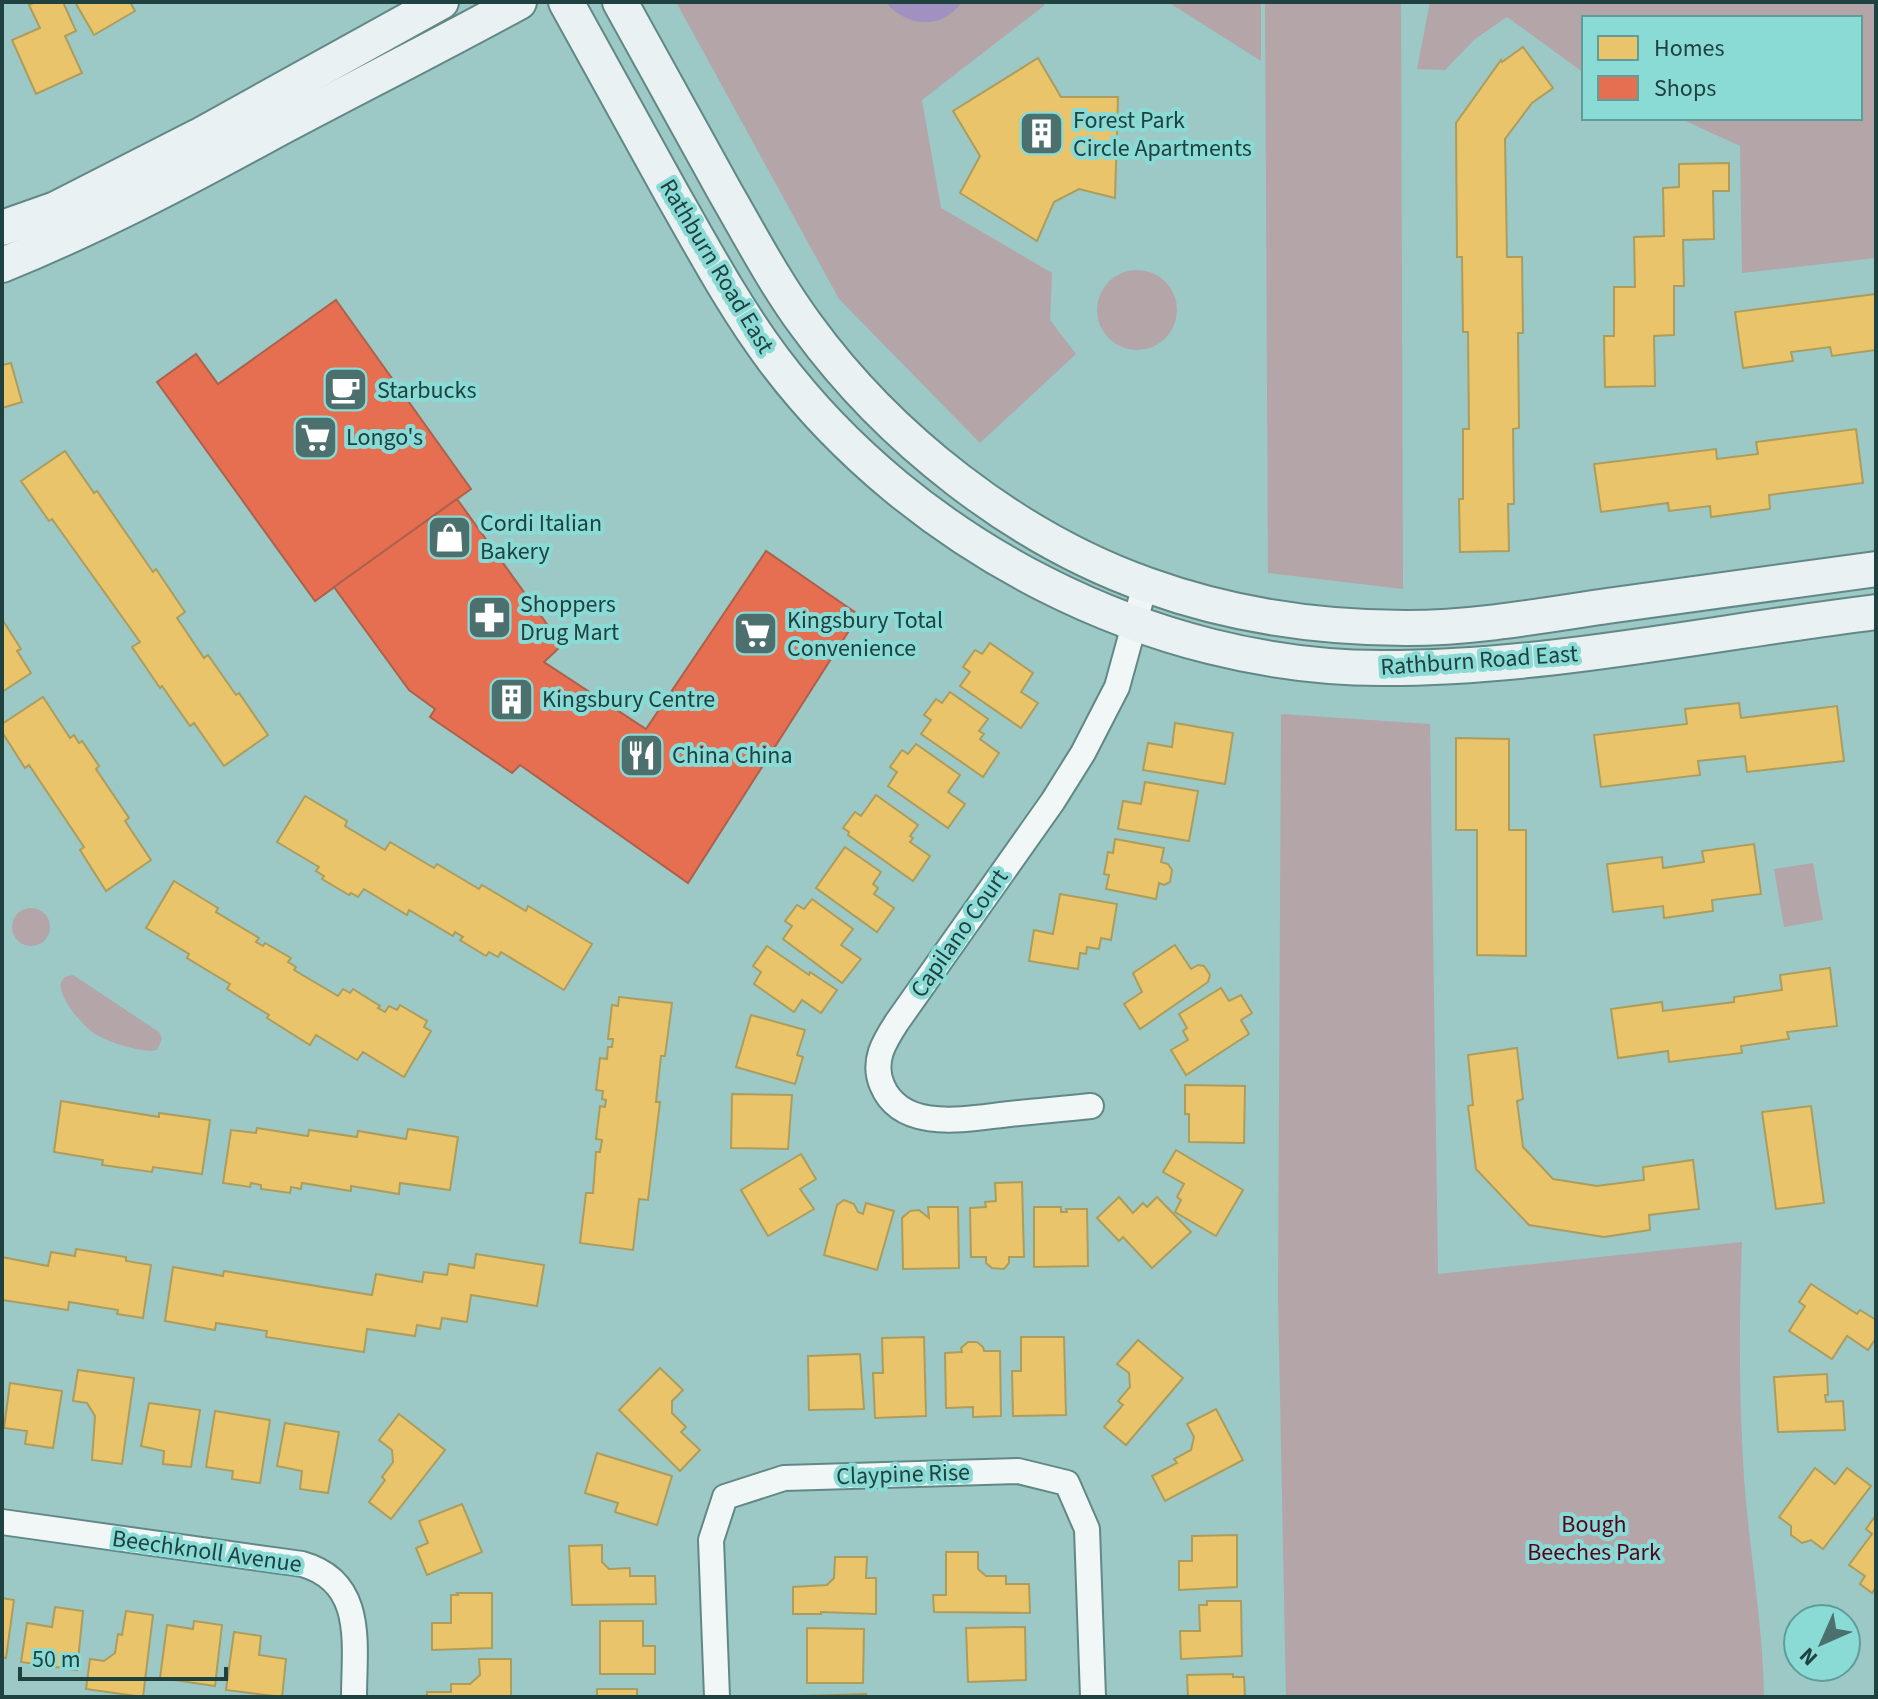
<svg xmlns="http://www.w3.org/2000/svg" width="1878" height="1699" font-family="'Source Sans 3',sans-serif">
<rect width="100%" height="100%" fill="#9cc8c6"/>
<g fill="#b3a5a8">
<polygon points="676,2 1042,2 1045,5 922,100 941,208 1052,273 1050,320 1076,354 980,443 839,299"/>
<polygon points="1168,2 1261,2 1261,61"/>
<polygon points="1265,2 1401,2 1403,589 1268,573"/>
<polygon points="1430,2 1876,2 1876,258 1742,273 1740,146 1679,118 1860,118 1860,18 1584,18 1584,73 1507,17 1475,39 1445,70 1417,69"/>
<circle cx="1137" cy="310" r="40"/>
<path d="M1281,714L1430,724L1438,1274L1742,1242C1739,1315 1739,1388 1743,1461C1747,1540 1763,1618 1764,1697H1286L1278,1296Z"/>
<polygon points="1813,863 1823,920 1784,927 1774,869"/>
<circle cx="31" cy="927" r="19"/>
<path d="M73,975L159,1032L162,1039L157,1050C145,1054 107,1042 95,1034C82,1025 58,998 61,982L65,977Z"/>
</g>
<path fill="#a191c0" d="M885,2H962C941,31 907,27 885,2Z"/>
<g fill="#e9c46a" stroke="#ac9d5d" stroke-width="2">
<polygon points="35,2 63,2 76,31 65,36 82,73 36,94 12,40 40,28 29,5"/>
<polygon points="75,2 130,2 135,11 94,35"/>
<polygon points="1523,47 1553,88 1532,103 1505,139 1507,257 1522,257 1523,333 1518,333 1519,428 1513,429 1514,504 1508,504 1509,551 1460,552 1459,499 1463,499 1463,429 1469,429 1468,332 1463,332 1462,257 1457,257 1456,123 1501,60 1502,62"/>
<polygon points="1038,58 1061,97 1118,97 1115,198 1079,189 1054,202 1037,241 960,193 980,156 953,111"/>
<polygon points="1729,163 1729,191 1713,191 1714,239 1683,240 1684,286 1674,286 1674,335 1654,336 1655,386 1605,387 1604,336 1614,336 1614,287 1635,287 1634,237 1664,236 1663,188 1679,187 1679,164"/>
<polygon points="1876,294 1876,350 1832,356 1830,347 1791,352 1793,361 1743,368 1735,312"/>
<polygon points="11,363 22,402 2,408 2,365"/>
<polygon points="1856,429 1863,483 1769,495 1770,509 1711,517 1710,506 1669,511 1668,503 1601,512 1594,464 1716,449 1717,459 1758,454 1756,442"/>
<polygon points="65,451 94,493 97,491 153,572 156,569 185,612 177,618 204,658 208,655 236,695 239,693 268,735 224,766 194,723 190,726 162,686 160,688 132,647 140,642 52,519 49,521 21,481"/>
<polygon points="2,619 21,649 17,651 31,673 2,692"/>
<polygon points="990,643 1033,673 1021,692 1038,703 1021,728 960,686 970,672 963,667 975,650 982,654"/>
<polygon points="950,692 988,719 979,731 984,734 980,739 999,753 983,777 921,734 931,720 924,715 936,699 942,703"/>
<polygon points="43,697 70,738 74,735 79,743 82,741 99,766 96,769 129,818 125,821 151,860 106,891 80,850 84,847 29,765 25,768 2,732 2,724"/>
<polygon points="1739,703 1741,718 1837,706 1844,761 1747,772 1745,756 1698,761 1700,775 1601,787 1594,735 1687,724 1685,709"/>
<polygon points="1175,723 1233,733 1225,784 1143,770 1148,743 1172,747"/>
<polygon points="1456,738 1509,739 1509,830 1526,830 1526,956 1477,955 1477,830 1456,830"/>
<polygon points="916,744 960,775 948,792 965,804 948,828 888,786 897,772 890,767 902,750 908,754"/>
<polygon points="1145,782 1198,791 1189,841 1118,829 1123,801 1141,804"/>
<polygon points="876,795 918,825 910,836 913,838 910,842 930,856 913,881 848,835 849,832 843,828 855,812 861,816"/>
<polygon points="305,796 347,821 345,826 385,850 390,842 434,868 437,864 479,889 482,885 526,911 528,906 592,944 564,990 501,952 498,957 489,952 486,956 460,940 463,937 455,932 453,936 409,910 407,915 364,889 358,897 351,893 349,895 322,879 324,876 316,871 319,867 277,842"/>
<polygon points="1115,839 1164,848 1161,862 1168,864 1172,870 1170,882 1164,885 1159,883 1156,899 1106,889 1109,875 1104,874 1108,852 1113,853"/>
<polygon points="1754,844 1761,894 1712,900 1713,911 1664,918 1663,906 1613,912 1607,864 1662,857 1663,868 1704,862 1702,851"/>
<polygon points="845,847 881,872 873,884 878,888 874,894 894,908 877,932 816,888"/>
<polygon points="174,881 218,908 216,912 259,938 256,942 263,946 265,943 291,958 288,962 296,967 294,970 338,996 343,989 350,993 353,989 380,1006 378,1008 385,1012 389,1006 397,1010 400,1005 427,1021 424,1027 431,1031 404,1077 363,1052 357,1060 316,1035 310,1045 267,1018 269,1015 227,989 230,984 187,958 189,954 146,928"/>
<polygon points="1060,894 1117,904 1111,940 1101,938 1099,949 1087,947 1086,954 1080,953 1078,969 1029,961 1034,930 1053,934"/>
<polygon points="812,899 853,929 841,945 861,959 842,983 783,939 792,926 785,921 797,905 804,909"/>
<polygon points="1175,945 1191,969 1198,965 1204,966 1210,975 1208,982 1140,1029 1124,1004 1142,992 1133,973"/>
<polygon points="767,946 809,975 810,972 837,990 821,1013 802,1000 794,1012 754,984 761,972 753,966"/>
<polygon points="1830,968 1837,1026 1787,1032 1789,1039 1741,1046 1742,1053 1669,1062 1668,1051 1618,1058 1611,1009 1662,1002 1663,1011 1734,1002 1734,997 1782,990 1780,975"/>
<polygon points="1221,988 1229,1001 1241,995 1252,1013 1241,1020 1249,1034 1186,1075 1171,1050 1188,1040 1183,1031 1187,1028 1179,1014"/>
<polygon points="619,997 672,1003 665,1056 661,1056 656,1102 660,1102 648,1200 639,1199 633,1250 580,1243 586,1193 593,1193 596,1152 600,1152 602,1140 596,1139 600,1106 605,1107 606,1100 602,1099 603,1091 596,1090 600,1058 607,1059 608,1047 612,1047 613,1039 608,1039 612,1005 618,1006"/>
<polygon points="751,1015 805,1030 797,1055 803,1057 795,1084 736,1067"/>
<polygon points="1517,1048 1523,1099 1517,1101 1523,1147 1553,1179 1597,1186 1644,1180 1643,1167 1693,1160 1699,1209 1649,1215 1650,1230 1604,1237 1529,1225 1476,1169 1468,1106 1473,1105 1468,1055"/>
<polygon points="1185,1085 1245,1086 1244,1143 1189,1142 1189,1114 1185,1114"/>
<polygon points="732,1094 792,1095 788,1149 731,1148"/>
<polygon points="61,1101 159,1117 159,1113 210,1120 202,1174 153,1167 152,1172 102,1165 103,1160 54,1152"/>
<polygon points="1811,1106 1824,1203 1776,1209 1762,1112"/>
<polygon points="257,1128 308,1136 309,1130 357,1137 358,1131 406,1139 408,1129 458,1137 450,1190 400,1183 399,1194 351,1186 351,1191 302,1183 301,1189 291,1187 290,1193 261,1189 261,1185 251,1183 250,1187 223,1183 231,1130 256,1133"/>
<polygon points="1176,1150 1243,1190 1216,1236 1175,1212 1181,1200 1177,1197 1184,1184 1163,1172"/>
<polygon points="801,1154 816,1179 800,1189 814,1209 768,1236 741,1190"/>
<polygon points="1022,1182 1024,1257 1009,1257 1009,1263 1004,1269 992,1268 986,1263 986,1257 971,1257 970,1208 986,1207 985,1202 996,1201 995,1183"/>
<polygon points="1119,1197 1133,1213 1143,1203 1147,1207 1157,1197 1191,1232 1152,1268 1123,1237 1119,1241 1097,1218"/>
<polygon points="844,1200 854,1204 858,1212 863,1214 866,1203 894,1211 877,1270 824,1255 837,1205"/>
<polygon points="928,1207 958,1207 959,1268 903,1269 902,1218 910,1211 919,1210 929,1218"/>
<polygon points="1034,1207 1061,1207 1061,1212 1067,1212 1066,1209 1087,1209 1088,1266 1034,1267"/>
<polygon points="76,1249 126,1257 126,1261 151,1265 143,1318 117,1314 118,1310 69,1302 68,1310 2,1300 2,1257 48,1266 51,1252 75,1256"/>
<polygon points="476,1254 544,1265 537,1306 471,1295 467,1322 442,1318 440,1329 417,1325 415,1336 367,1329 364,1352 266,1337 267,1331 216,1323 215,1330 165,1321 173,1267 223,1276 224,1271 372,1295 376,1274 422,1282 424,1272 447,1275 449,1264 474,1268"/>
<polygon points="1811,1284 1857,1314 1860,1310 1876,1320 1876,1338 1868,1350 1847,1336 1832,1359 1789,1331 1805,1306 1799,1302"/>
<polygon points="924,1337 926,1416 875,1418 873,1373 883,1373 882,1338"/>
<polygon points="1021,1337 1064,1337 1066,1415 1013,1416 1012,1371 1021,1371"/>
<polygon points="1138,1340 1183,1378 1126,1445 1104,1427 1123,1405 1118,1401 1130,1387 1129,1373 1117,1364"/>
<polygon points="968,1342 977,1342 983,1347 984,1351 1000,1351 1001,1416 973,1417 973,1407 946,1408 945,1353 962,1352 961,1348"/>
<polygon points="860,1354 864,1409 809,1410 808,1356"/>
<polygon points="660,1368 683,1390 672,1401 672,1413 686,1427 681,1432 700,1450 680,1471 619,1410"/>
<polygon points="78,1370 134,1378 122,1464 92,1460 95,1416 87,1403 73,1401"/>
<polygon points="1827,1374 1828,1395 1825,1395 1826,1402 1843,1401 1845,1430 1778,1432 1774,1377"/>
<polygon points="10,1383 62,1391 53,1448 25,1444 27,1431 4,1428"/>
<polygon points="149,1403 200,1410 191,1467 163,1464 164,1451 141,1446"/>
<polygon points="1216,1409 1243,1460 1165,1501 1152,1476 1177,1463 1174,1459 1191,1450 1194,1437 1187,1424"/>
<polygon points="215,1411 270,1420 260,1483 232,1479 233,1471 206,1467"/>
<polygon points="399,1414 445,1450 391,1519 369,1502 385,1480 382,1477 393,1462 392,1450 379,1440"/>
<polygon points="285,1423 339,1432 328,1493 300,1489 302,1471 277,1466"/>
<polygon points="597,1453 672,1476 657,1525 615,1512 618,1503 585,1493"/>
<polygon points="1815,1468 1835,1484 1847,1468 1871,1486 1823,1549 1811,1540 1802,1543 1791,1535 1791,1526 1779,1517"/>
<polygon points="462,1504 482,1552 427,1575 416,1548 428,1543 419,1521"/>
<polygon points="1876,1515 1876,1587 1872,1593 1860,1584 1865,1576 1849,1565 1872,1534 1866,1529"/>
<polygon points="1237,1535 1237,1587 1179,1590 1179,1561 1192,1561 1192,1536"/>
<polygon points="602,1545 602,1562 609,1569 630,1568 630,1576 655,1576 656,1604 572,1605 569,1546"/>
<polygon points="946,1552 978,1552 978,1569 986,1576 1006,1576 1006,1584 1029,1584 1030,1613 934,1612 933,1595 946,1595"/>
<polygon points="835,1557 867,1557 866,1578 876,1578 876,1614 821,1612 821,1614 793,1614 793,1587 827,1585 834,1578"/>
<polygon points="457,1593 492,1593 492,1648 432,1650 432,1623 451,1623 451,1595 458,1595"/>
<polygon points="2,1598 14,1600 6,1658 2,1657"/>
<polygon points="1207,1601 1241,1601 1242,1656 1181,1659 1180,1631 1200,1631 1199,1605 1207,1605"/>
<polygon points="55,1607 83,1611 77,1670 21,1662 27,1623 52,1627"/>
<polygon points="126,1611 153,1615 143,1697 86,1689 90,1659 104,1661 115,1653 118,1634 122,1635"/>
<polygon points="194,1621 222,1625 215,1686 160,1678 167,1625 193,1629"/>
<polygon points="600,1621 643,1621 643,1646 655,1646 655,1674 600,1674"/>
<polygon points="1025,1627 1026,1680 968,1682 966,1628"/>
<polygon points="807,1628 864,1629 863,1683 807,1683"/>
<polygon points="234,1632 261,1636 259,1655 286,1659 282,1697 226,1690"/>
<polygon points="479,1659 511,1659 511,1697 427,1697 427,1692 451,1692 451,1684 470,1684 480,1675"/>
<polygon points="1233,1674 1233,1677 1244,1677 1245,1697 1188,1697 1187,1675"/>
<rect x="597" y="1689" width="40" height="8"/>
<polygon points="866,1694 866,1697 804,1697 804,1696"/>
</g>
<g fill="#e76f51" stroke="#ab614c" stroke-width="2">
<polygon points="336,300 471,489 315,601 157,382 196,354 218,384"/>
<polygon points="457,499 562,645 544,662 646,729 766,551 859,615 688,883 520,765 512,773 430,717 435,709 409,690 334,587"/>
</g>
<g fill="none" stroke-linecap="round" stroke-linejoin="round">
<defs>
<g id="street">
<path d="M1091,1106C1064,1109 1037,1111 1010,1114C970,1118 902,1134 882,1085C872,1061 884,1042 897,1022L1053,801L1083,753L1117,687L1145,585"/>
<path d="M2,1522L302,1564C366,1582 354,1645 354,1697"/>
<polyline points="717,1697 711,1540 725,1497 784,1478 1018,1471 1067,1483 1087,1529 1093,1697"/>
</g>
<g id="secondary">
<path d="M566,2C601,66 637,130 672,194C704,250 735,308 774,360C913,545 1152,669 1384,668C1549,668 1713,632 1876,612"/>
<path d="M620,2C655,65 690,129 725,192C751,237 775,283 806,325C888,438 1015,538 1147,585C1230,615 1318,628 1406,628C1473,628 1541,616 1607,606C1696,593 1786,581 1876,569"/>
<polyline points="2,228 56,209 199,136 441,2"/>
<path d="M2,265C93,228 179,183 265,136C349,91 435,48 519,2"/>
</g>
</defs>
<use href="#street" stroke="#628886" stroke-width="28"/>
<use href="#secondary" stroke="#628886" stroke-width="38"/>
<use href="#street" stroke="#f0f7f6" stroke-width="24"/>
<use href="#secondary" stroke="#e9f1f2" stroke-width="34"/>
</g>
<defs>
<symbol id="building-square" viewBox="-11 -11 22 22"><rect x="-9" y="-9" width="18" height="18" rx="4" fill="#4b706e" stroke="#8adad6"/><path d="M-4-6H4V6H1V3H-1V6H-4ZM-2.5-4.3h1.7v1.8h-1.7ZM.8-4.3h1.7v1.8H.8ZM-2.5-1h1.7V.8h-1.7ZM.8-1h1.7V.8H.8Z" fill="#fff"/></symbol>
<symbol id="cafe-square" viewBox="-11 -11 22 22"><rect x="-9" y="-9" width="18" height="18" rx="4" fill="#4b706e" stroke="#8adad6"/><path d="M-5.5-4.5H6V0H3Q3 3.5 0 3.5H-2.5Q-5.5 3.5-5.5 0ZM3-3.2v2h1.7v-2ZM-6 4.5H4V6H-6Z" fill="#fff"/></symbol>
<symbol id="supermarket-square" viewBox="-11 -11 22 22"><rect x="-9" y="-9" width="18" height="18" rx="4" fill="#4b706e" stroke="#8adad6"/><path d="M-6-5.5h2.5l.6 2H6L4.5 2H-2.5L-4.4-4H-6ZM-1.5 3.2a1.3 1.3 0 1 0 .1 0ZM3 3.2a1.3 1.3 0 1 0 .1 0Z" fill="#fff"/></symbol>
<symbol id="shop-square" viewBox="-11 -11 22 22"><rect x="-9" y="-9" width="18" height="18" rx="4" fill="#4b706e" stroke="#8adad6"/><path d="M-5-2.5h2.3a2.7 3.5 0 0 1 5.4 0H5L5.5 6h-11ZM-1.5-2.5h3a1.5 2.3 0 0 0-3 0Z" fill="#fff"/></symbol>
<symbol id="pharmacy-square" viewBox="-11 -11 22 22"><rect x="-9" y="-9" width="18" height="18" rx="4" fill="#4b706e" stroke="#8adad6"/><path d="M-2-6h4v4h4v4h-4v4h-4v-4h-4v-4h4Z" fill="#fff"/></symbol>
<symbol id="restaurant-square" viewBox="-11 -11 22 22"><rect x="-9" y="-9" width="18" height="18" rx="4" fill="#4b706e" stroke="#8adad6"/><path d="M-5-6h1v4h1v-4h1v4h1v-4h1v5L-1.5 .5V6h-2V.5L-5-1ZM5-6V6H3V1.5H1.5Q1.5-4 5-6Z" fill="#fff"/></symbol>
</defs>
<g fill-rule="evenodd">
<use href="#building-square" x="1016" y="108" width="51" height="51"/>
<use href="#cafe-square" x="320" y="364" width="51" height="51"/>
<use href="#supermarket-square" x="290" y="412" width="51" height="51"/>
<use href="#shop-square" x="424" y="512" width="51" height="51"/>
<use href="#pharmacy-square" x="464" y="592" width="51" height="51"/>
<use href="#supermarket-square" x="730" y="608" width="51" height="51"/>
<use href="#building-square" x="486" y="674" width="51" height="51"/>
<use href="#restaurant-square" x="616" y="730" width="51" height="51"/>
</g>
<g text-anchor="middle" stroke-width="8" stroke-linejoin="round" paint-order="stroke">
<g font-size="24" fill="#1f413f" stroke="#8adad6" text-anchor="start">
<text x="1073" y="128">Forest Park<tspan x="1073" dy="28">Circle Apartments</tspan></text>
<text x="377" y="398">Starbucks</text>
<text x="346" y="445">Longo's</text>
<text x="480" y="531">Cordi Italian<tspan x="480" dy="28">Bakery</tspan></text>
<text x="520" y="612">Shoppers<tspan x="520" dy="28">Drug Mart</tspan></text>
<text x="787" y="628">Kingsbury Total<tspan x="787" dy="28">Convenience</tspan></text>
<text x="542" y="707">Kingsbury Centre</text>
<text x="672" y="763">China China</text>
</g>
<g font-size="24" fill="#1f413f" stroke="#8adad6">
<text transform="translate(717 266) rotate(59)" y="8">Rathburn Road East</text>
<text transform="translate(1479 660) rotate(-4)" y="8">Rathburn Road East</text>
<text transform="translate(959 933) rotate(-55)" y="8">Capilano Court</text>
<text transform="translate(903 1474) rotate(-2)" y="8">Claypine Rise</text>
<text transform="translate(207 1551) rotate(8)" y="8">Beechknoll Avenue</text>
</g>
<g font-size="24" fill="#54051d" stroke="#8adad6">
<text x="1594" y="1532">Bough<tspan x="1594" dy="28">Beeches Park</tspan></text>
</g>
</g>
<rect width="1878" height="1699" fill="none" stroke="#1f413f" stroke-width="8"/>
<rect x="1582" y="16" width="280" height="104" fill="#8adad6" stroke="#5f9d9a" stroke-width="2"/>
<rect x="1598" y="36" width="40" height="24" fill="#e9c46a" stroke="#5f9d9a" stroke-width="2"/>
<text x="1654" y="56" font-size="24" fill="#1f413f">Homes</text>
<rect x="1598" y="76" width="40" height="24" fill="#e76f51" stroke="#5f9d9a" stroke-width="2"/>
<text x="1654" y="96" font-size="24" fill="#1f413f">Shops</text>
<g transform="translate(1822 1643) rotate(225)"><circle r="38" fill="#8adad6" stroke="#5f9d9a" stroke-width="2"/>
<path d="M0-6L14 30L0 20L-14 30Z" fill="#4b706e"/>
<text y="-12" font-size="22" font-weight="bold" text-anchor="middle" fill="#1f413f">N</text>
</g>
<path d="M20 1667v12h206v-12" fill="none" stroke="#1f413f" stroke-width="4"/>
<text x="32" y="1667" font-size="24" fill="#1f413f" stroke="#8adad6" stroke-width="6" paint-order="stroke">50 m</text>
</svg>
